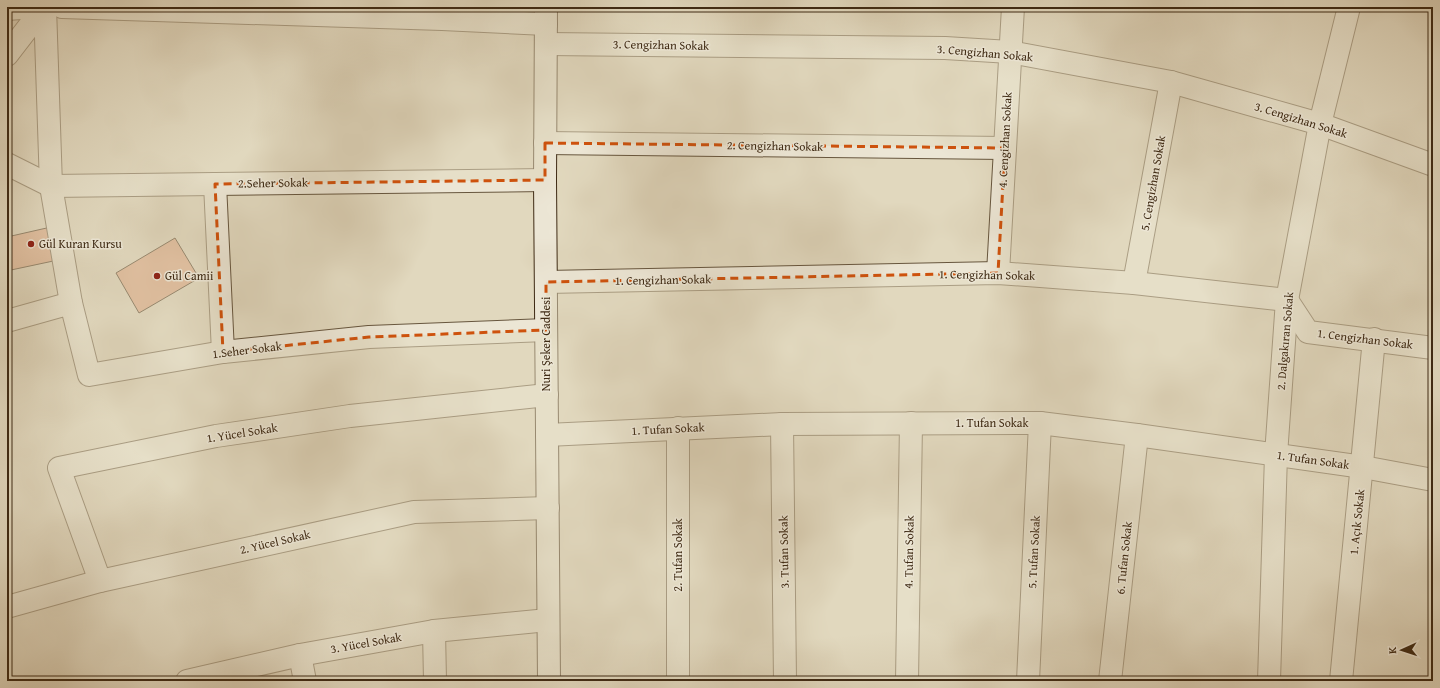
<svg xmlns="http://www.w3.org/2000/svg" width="1440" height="688" font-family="'Gentium Book Plus',serif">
<rect width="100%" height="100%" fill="#e1d8be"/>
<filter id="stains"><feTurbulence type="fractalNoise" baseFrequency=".005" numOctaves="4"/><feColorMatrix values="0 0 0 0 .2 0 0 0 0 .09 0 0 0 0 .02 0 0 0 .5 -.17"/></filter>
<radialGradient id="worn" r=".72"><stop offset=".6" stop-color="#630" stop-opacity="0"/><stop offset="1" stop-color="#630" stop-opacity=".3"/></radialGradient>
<g fill="#e0a581" stroke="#3e2a14">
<polygon points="51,227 58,260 11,270 7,251 7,237"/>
<polygon points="175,238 199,278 139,313 116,273"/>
</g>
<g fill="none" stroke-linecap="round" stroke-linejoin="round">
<defs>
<g id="street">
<polyline points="45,7 51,186 71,303"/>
<polyline points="62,7 442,19 546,24"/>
<polyline points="7,9 36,7"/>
<polyline points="546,44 945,48 1010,52 1171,82 1320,124 1433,165"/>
<polyline points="7,55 44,7"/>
<polyline points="545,143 1005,148"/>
<polyline points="7,164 51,186 545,180"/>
<polyline points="215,184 223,352"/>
<polyline points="998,273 1013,7"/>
<polyline points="546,282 998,273 1134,283 1287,300 1308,332 1433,348"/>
<polyline points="1134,283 1171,82"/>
<polyline points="7,321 71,303 89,375 223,352 369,337 546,330"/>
<polyline points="782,424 785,681"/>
<polyline points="547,435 782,424 1040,423 1137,435 1363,467 1433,480"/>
<polyline points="100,581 59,468 216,436 350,416 547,395"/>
<polyline points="7,607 100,581 414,512 548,508"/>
<polyline points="434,631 435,681"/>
<polyline points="300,655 305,681"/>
<polyline points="187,681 300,655 434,631 548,620"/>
<polyline points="678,681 678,428"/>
<polyline points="907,681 911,423"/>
<polyline points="1028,681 1040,423"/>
<polyline points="1110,681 1137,435"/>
<polyline points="1269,681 1276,455 1287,300 1320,124 1349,7"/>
<polyline points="1341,681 1374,339"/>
</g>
<polyline id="secondary" points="546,7 545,180 549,681"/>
</defs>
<use href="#street" stroke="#67563e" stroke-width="24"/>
<use href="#secondary" stroke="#3e2a14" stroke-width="24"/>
<use href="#street" stroke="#ece6d5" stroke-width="22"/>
<use href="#secondary" stroke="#ece6d5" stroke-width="22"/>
</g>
<path d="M0 0H1440V688H0ZM545,143L1005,148L998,273L546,282V330L369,337L223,352L215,184L545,180Z" fill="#e1d8be" fill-opacity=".55" fill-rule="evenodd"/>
<path fill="none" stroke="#ce520d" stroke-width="3" stroke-dasharray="8 5" stroke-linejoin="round" d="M545,143L1005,148L998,273L546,282V330L369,337L223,352L215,184L545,180Z"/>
<g fill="#8f2418" stroke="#ece6d5" stroke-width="1.5">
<circle cx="31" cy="244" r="4"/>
<circle cx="157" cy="276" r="4"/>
</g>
<g text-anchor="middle" stroke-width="3" stroke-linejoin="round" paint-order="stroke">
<g font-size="12" fill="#3e2a14" stroke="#ece6d5">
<text transform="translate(661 45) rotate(1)" y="4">3. Cengizhan Sokak</text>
<text transform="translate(985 53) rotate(5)" y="4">3. Cengizhan Sokak</text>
<text transform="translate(1301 120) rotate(17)" y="4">3. Cengizhan Sokak</text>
<text transform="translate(1005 140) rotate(-87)" y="4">4. Cengizhan Sokak</text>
<text transform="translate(775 146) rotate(1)" y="4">2. Cengizhan Sokak</text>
<text transform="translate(273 183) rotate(-1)" y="4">2.Seher Sokak</text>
<text transform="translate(1153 183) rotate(-80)" y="4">5. Cengizhan Sokak</text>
<text transform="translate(987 275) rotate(1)" y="4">1. Cengizhan Sokak</text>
<text transform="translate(663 280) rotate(-1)" y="4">1. Cengizhan Sokak</text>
<text transform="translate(1365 339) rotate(7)" y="4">1. Cengizhan Sokak</text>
<text transform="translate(1285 341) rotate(-85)" y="4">2. Dalgakıran Sokak</text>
<text transform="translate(546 344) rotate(-90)" y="4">Nuri Şeker Caddesi</text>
<text transform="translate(247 350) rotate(-7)" y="4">1.Seher Sokak</text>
<text x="992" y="427">1. Tufan Sokak</text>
<text transform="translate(668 429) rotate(-3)" y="4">1. Tufan Sokak</text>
<text transform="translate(242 433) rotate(-9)" y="4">1. Yücel Sokak</text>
<text transform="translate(1313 460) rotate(8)" y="4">1. Tufan Sokak</text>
<text transform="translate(1357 522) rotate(-84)" y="4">1. Açık Sokak</text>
<text transform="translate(275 542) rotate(-13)" y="4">2. Yücel Sokak</text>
<text transform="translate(784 552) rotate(-91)" y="4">3. Tufan Sokak</text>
<text transform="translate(909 552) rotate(-89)" y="4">4. Tufan Sokak</text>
<text transform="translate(1034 552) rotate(-87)" y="4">5. Tufan Sokak</text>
<text transform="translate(678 555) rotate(-90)" y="4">2. Tufan Sokak</text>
<text transform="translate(1124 558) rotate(-84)" y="4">6. Tufan Sokak</text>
<text transform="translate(366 643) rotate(-10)" y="4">3. Yücel Sokak</text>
</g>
<g font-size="12" fill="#3e2a14" stroke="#ece6d5" text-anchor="start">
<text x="39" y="248">Gül Kuran Kursu</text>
<text x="165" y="280">Gül Camii</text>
</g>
</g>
<rect width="1440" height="688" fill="none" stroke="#e1d8be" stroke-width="24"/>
<rect x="8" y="8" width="1424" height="672" fill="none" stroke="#3e2a14" stroke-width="2"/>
<rect x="12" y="12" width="1416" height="664" fill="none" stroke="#3e2a14"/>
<g transform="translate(1402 650) rotate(267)" stroke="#ece6d5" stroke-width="3" paint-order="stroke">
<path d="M0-3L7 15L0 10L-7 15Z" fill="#3e2a14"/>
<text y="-6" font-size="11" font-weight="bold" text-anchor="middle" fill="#3e2a14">K</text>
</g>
<rect width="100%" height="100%" filter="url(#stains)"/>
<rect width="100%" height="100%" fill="url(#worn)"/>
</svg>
